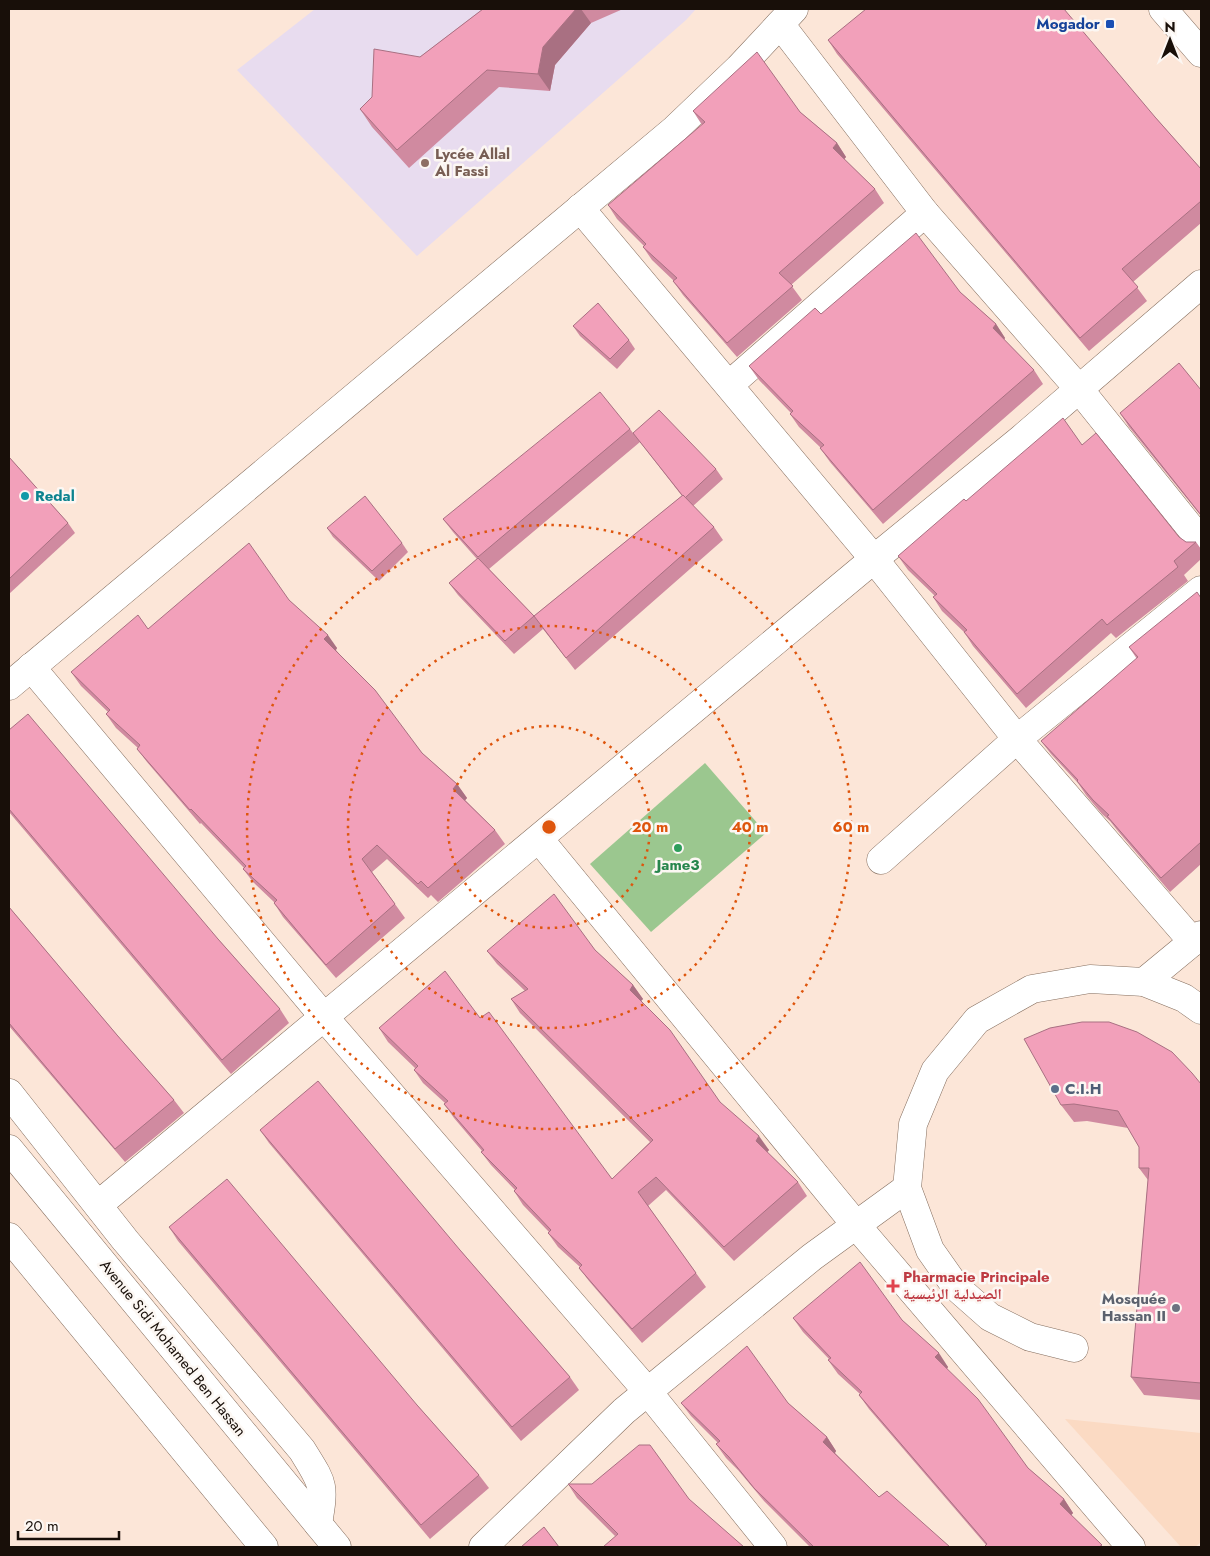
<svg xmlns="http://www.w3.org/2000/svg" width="1210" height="1556" font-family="Jost,'Noto Naskh Arabic',sans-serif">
<rect width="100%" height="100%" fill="#fce6d8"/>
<polygon fill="#fbdac3" points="1065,1419 1201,1433 1201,1542 1195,1547 1181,1547"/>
<polygon fill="#e8dcef" points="315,9 696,9 686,20 417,256 237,70"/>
<polygon fill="#9bc78f" points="705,763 766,833 651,932 590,864"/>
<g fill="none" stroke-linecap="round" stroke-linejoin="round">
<defs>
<g id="minor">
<polyline points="1163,9 1201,53"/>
<polyline points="780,24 925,213 1079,389 1201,541"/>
<polyline points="580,208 874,559 1017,739 1193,942"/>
<polyline points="729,385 925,213"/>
<polyline points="31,667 324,1017 648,1392 773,1547"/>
<polyline points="9,686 675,129 739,68 794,9"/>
<polyline points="539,839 856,1225 1131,1547"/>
<polyline points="881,860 1017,739 1201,590"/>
<polyline points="1144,982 1201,935"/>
<path d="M9,1093L125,1240L302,1450C323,1484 325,1483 318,1524"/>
<polyline points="9,1149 337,1547"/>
<polyline points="98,1205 874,559 1021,439 1201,284"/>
<polyline points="9,1237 264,1547"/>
<polyline points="1074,1348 1030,1337 990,1317 956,1287 930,1250 907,1188 913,1124 935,1071 977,1020 1032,989 1090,979 1144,982 1184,998 1201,1010"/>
<polyline points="483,1547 624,1411 812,1257 907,1188"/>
</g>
</defs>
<use href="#minor" stroke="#856e5e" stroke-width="29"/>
<use href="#minor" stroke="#fff" stroke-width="28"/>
</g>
<g fill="#d08aa0" fill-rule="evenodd">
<polygon points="483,9 623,9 591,23 555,65 550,91 499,87 409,168 372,127 360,109 420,57"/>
<polygon points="828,40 1155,117 1201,169 1201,223 1133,282 1147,301 1089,351 837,54"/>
<polygon points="693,111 800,112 837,143 846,157 844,159 875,189 884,203 791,285 802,300 737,357 683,295 673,281 674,281 652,260 643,247 644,246 617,219 608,205 702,125"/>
<polygon points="960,292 996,324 1005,338 1004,340 1034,370 1043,384 883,524 830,462 820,448 821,448 799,427 790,414 791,413 759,380 749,366 821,314"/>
<polygon points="573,326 629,340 635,349 617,369 580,336"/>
<polygon points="1201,390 1201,516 1129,427 1120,413"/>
<path d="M630,429L633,433L716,469L723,479L693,506L714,527L723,540L575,670L543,629L514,654L458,595L449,583L477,559L453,532L443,519ZM640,442L682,496L534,616L489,569Z"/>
<polygon points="1082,445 1179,537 1186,542 1196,542 1201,549 1201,559 1184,575 1188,581 1116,638 1111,633 1026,708 973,646 964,632 942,611 933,597 935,596 908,570 898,556 966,501"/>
<polygon points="9,457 68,523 75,533 9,594"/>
<polygon points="327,528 402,543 408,552 379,581 333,537"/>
<polygon points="1201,598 1201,864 1170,892 1117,830 1110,821 1102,814 1086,795 1078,783 1051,754 1041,741 1137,659 1129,647"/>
<polygon points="289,600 337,648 336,650 422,753 457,784 467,798 465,800 495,830 505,844 438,902 431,895 428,898 387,859 372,872 405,918 336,978 283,917 274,903 274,902 253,882 243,869 244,868 201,823 200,824 147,762 137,749 138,748 116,728 106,714 108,712 81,686 71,672"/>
<polygon points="9,730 218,939 280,1009 289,1023 231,1074 9,812"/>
<polygon points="9,907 117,1035 174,1100 184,1113 125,1162 9,1026"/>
<polygon points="595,950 633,985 643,999 641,1001 720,1103 769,1150 767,1152 798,1182 807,1196 734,1261 666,1190 648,1206 706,1287 642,1343 589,1281 579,1268 580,1267 558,1247 548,1233 549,1232 523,1205 514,1191 515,1190 491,1165 481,1152 482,1151 454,1118 444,1104 445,1103 423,1083 414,1070 415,1068 388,1042 379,1028 480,1018 612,1179 650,1142 520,1013 511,999 525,991 497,964 487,951"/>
<polygon points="1201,1084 1201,1400 1144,1395 1131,1377 1148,1180 1139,1168 1139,1147 1128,1128 1087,1121 1074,1122 1061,1105"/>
<polygon points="260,1130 460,1250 570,1377 579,1390 521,1441 269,1143"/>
<polygon points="169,1227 417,1405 479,1475 489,1488 430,1539 178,1241"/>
<polygon points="793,1318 902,1320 948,1367 947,1369 1028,1468 1064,1499 1073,1513 1071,1515 1103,1547 984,1547 986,1545 869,1409 859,1395 860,1394 838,1374 828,1360 829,1359 803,1332"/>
<polygon points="681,1403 788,1403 827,1437 836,1451 835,1453 879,1497 950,1547 810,1547 764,1501 738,1470 726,1458 716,1444 718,1443 691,1416"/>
<polygon points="568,1484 689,1499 615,1536 577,1498"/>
</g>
<g fill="#a97082">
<polygon points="576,9 581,9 591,23 555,65 550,91 538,74 543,47"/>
<polygon points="837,143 846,157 842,162 833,148"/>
<polygon points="996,324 1005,338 1002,342 993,328"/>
<polygon points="328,635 337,648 334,653 324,639"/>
<polygon points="457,784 467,798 463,803 453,789"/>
<polygon points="633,985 643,999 639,1003 630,990"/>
<polygon points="759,1136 769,1150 765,1155 756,1141"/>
<polygon points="939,1353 948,1367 945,1371 935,1357"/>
<polygon points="827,1437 836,1451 833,1456 823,1442"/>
<polygon points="1064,1499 1073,1513 1069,1518 1060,1504"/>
</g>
<g fill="#f2a0ba" stroke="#a97082">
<polygon points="483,9 576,9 543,47 538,74 487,70 397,150 360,109 372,97 374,49 420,57"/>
<polygon points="866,9 1064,9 1155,117 1201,169 1201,201 1122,269 1138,287 1080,338 828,40"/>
<polygon points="757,52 800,112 837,143 833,148 875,189 779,273 793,286 727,343 673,281 677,278 643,247 646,244 608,205 705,122 693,111"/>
<polygon points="916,233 960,292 996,324 993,328 1034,370 873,510 820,448 824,445 790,414 793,411 749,366 815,308 821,314"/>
<polygon points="598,303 629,340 610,359 573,326"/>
<polygon points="1179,363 1201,390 1201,515 1120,413"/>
<polygon points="600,392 630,429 478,557 443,519"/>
<polygon points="659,410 716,469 685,498 682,495 633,433"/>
<polygon points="1063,418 1082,445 1096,433 1179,537 1186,542 1196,542 1174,561 1178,567 1107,625 1102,619 1017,694 964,632 967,630 933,597 937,594 898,556 964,499 966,501"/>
<polygon points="9,457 68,523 9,579"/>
<polygon points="683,495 714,527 566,658 534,616"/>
<polygon points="365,496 402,543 372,571 327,528"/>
<polygon points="249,543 289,600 328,635 324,639 375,690 422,753 457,784 453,789 495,830 428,888 421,881 418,884 377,845 362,859 395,904 326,965 274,903 277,900 243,869 246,866 191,809 190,810 137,749 140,745 106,714 110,710 71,672 138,615 148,629"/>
<polygon points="478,558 534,616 505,641 449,583"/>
<polygon points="1197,592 1201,598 1201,842 1161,878 1107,816 1109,815 1093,800 1077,781 1078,780 1041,741 1138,657 1129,647"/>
<polygon points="28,714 218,939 280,1009 222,1060 9,809 9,730"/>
<polygon points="554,894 595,950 633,985 630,990 670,1030 720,1102 759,1136 756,1141 798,1182 724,1247 656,1177 638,1192 696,1273 632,1329 579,1268 582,1265 548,1233 551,1230 514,1191 517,1188 481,1152 484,1150 444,1104 448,1101 414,1070 418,1066 379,1028 445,971 480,1018 489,1012 612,1179 653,1140 511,999 528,989 487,951"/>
<polygon points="9,907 117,1035 174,1100 115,1149 9,1023"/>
<polygon points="1082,1022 1109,1022 1137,1032 1172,1052 1192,1073 1201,1084 1201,1383 1131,1377 1149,1168 1139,1168 1139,1147 1118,1111 1074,1104 1061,1105 1024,1039 1050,1028"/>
<polygon points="318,1081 460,1250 570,1377 512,1427 260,1130"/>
<polygon points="227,1179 417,1405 479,1475 421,1525 169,1227"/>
<polygon points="860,1262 902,1320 939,1353 935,1357 978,1399 1028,1468 1064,1499 1060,1504 1102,1545 1099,1547 984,1547 987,1544 859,1395 862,1392 828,1360 831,1358 793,1318"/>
<polygon points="747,1346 788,1403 827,1437 823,1442 879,1497 887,1491 950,1547 814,1547 754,1488 729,1457 716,1444 720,1441 681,1403"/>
<polygon points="639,1445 650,1445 689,1499 744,1547 603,1547 618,1534 568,1484 592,1484"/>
<polygon points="544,1527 559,1547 521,1547"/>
</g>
<g fill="none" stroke="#de550c" stroke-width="2.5" stroke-dasharray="2.5 5">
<circle cx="549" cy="827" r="101"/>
<circle cx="549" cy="827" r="201"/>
<circle cx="549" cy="827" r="302"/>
</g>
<rect fill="#1a4fb4" stroke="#fcf7f3" stroke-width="2" x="1105" y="19" width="10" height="10" rx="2.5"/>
<circle fill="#8d6e63" stroke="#fcf7f3" stroke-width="2" cx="425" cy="163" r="5"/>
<circle fill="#0f9aa8" stroke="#fcf7f3" stroke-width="2" cx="25" cy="496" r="5"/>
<circle fill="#2e9e5b" stroke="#fcf7f3" stroke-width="2" cx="678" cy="848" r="5"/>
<circle fill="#5c6f8a" stroke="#fcf7f3" stroke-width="2" cx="1055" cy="1089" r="5"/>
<path fill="#e0444e" stroke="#fcf7f3" stroke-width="2" d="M890.5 1278.5h5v5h5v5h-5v5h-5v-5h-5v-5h5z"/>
<circle fill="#6b7280" stroke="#fcf7f3" stroke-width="2" cx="1176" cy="1308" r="5"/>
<g text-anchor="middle" stroke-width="5" stroke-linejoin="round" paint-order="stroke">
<g font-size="15" font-weight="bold" fill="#164399" stroke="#fcf7f3" text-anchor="end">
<text x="1100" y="29">Mogador</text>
</g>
<g font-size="15" font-weight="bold" fill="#785e54" stroke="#fcf7f3" text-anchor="start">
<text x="435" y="159">Lycée Allal<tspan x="435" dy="17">Al Fassi</tspan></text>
</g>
<g font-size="15" font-weight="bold" fill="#0d838f" stroke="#fcf7f3" text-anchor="start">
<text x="35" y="501">Redal</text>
</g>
<g font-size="15" font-weight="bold" fill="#27864d" stroke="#fcf7f3">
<text x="678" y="870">Jame3</text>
</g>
<g font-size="15" font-weight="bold" fill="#4e5e75" stroke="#fcf7f3" text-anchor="start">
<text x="1065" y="1094">C.I.H</text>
</g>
<g font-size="15" font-weight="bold" fill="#be3a42" stroke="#fcf7f3" text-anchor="start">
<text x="903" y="1282">Pharmacie Principale<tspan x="903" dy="17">الصيدلية الرئيسية</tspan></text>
</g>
<g font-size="15" font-weight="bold" fill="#5b616d" stroke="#fcf7f3" text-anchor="end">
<text x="1166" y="1304">Mosquée<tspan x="1166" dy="17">Hassan II</tspan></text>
</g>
<g font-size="15" fill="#180f09" stroke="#fcf7f3">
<text transform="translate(173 1348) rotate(51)" y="5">Avenue Sidi Mohamed Ben Hassan</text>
</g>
</g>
<circle cx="549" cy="827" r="8" fill="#de550c" stroke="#fcf7f3" stroke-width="2.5"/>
<g font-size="15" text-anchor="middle" font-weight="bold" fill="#de550c" stroke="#fcf7f3" stroke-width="5" stroke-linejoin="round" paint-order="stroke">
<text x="650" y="832">20 m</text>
<text x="750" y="832">40 m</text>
<text x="851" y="832">60 m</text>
</g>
<rect width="1210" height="1556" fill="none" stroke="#180f09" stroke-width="20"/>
<g transform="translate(1170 40)" stroke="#fcf7f3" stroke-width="4" paint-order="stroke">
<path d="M0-4L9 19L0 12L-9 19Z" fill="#180f09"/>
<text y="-8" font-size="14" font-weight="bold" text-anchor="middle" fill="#180f09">N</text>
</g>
<path d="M18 1531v8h101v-8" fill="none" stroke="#180f09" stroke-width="2.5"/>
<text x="25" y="1531" font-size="15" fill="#180f09" stroke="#fcf7f3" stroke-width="4" paint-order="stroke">20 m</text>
</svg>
